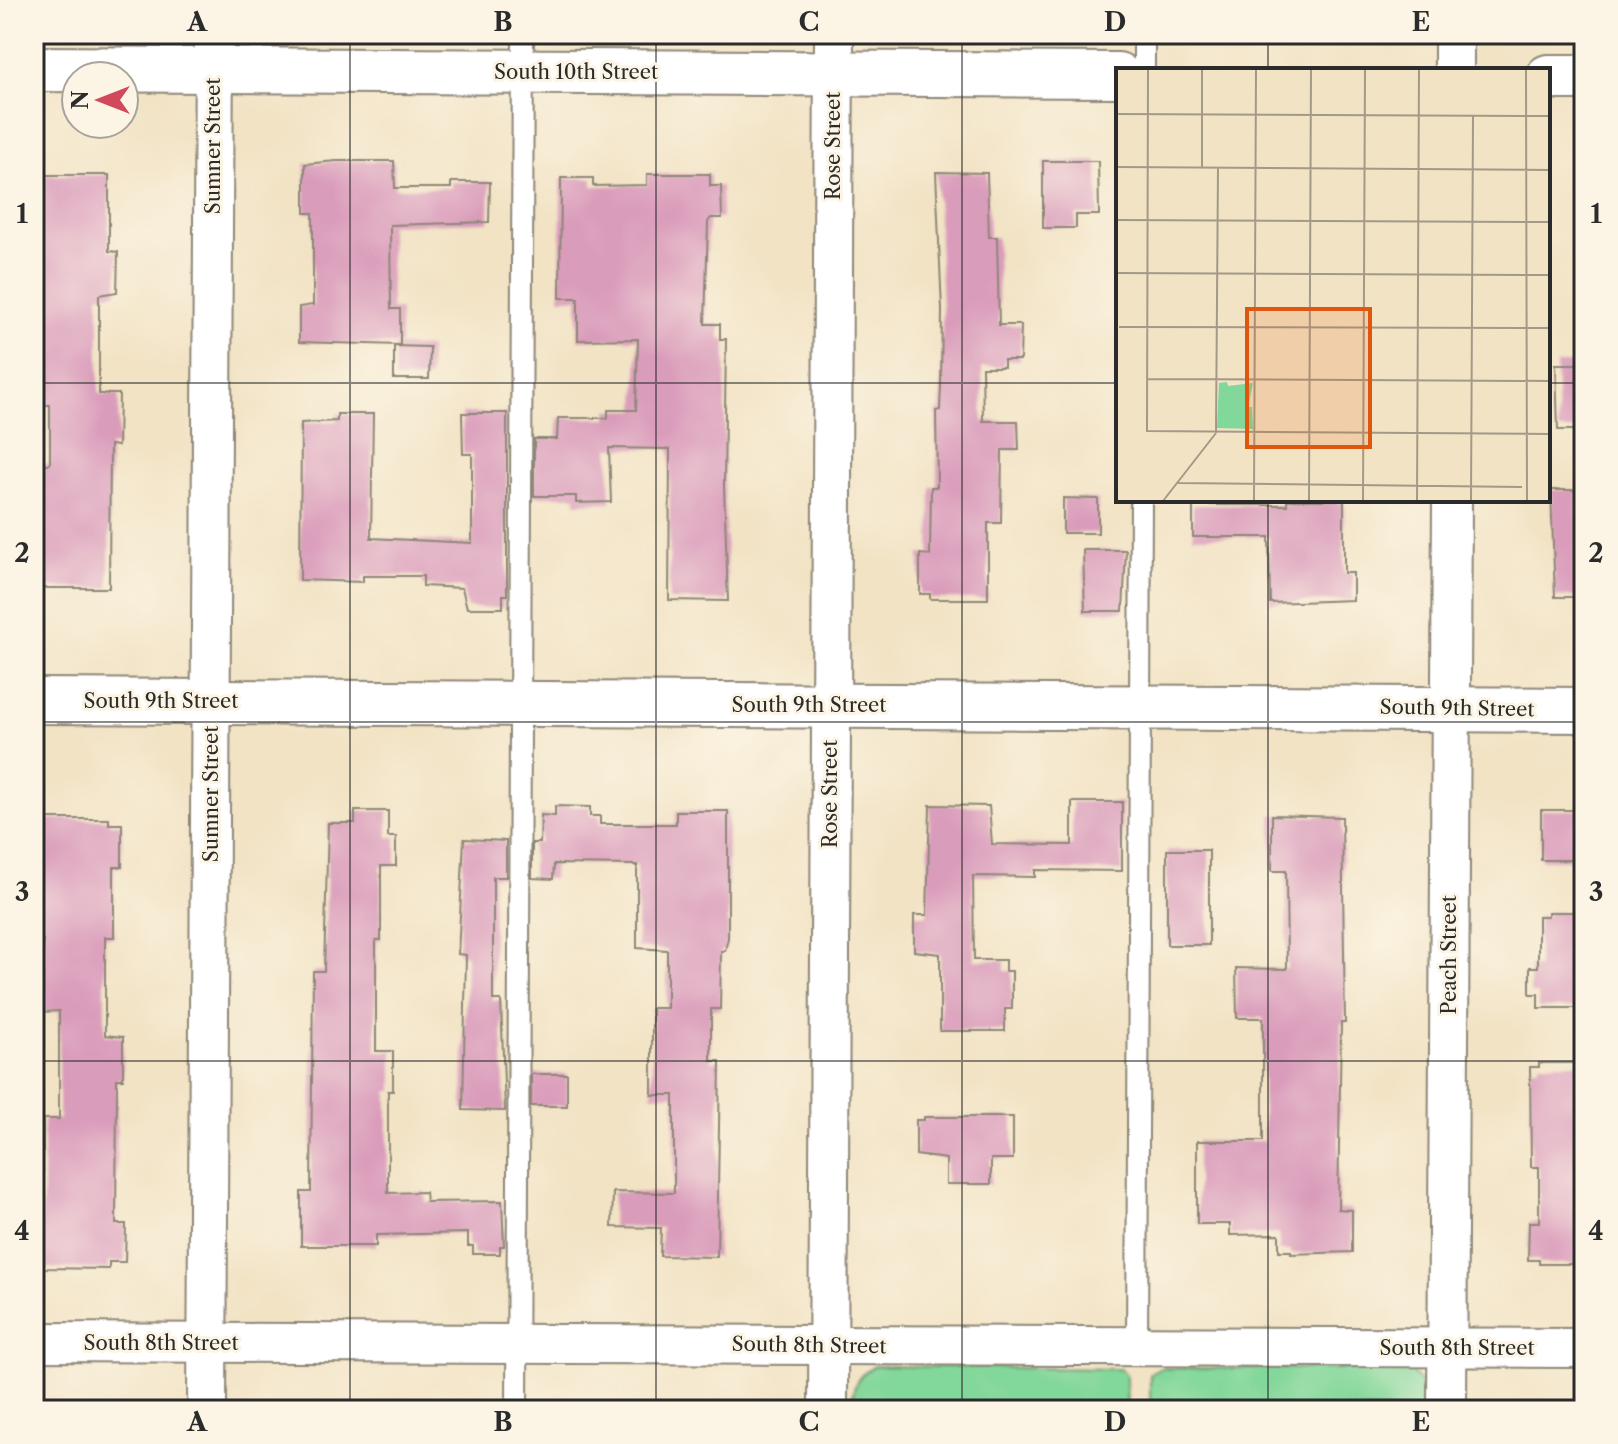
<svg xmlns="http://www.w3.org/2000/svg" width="1618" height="1444" font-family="'Libre Caslon Text',serif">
<rect width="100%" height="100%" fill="#fcf5e5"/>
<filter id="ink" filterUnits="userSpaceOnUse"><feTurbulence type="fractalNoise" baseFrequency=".0125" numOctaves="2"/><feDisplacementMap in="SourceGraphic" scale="16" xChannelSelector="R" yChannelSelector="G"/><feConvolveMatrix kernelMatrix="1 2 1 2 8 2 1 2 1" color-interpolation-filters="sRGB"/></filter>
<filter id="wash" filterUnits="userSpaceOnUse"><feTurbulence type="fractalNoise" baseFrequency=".006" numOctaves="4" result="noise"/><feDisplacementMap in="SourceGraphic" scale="32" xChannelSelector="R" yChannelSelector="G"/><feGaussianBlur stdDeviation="1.8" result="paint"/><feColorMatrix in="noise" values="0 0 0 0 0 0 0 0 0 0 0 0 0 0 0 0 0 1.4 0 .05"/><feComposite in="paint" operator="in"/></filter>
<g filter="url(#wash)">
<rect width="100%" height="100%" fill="#f2e3c5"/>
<g fill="#82d79a" stroke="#568162" stroke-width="2">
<path d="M874,1366L1120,1369L1126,1374L1127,1410H852C852,1389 855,1376 874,1366Z"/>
<polygon points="1161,1368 1401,1369 1411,1371 1421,1384 1424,1410 1150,1410 1150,1374"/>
</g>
<g id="blocks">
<g fill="#da9cbb">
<polygon points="336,161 394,161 395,188 451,188 451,182 490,182 489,222 390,225 391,309 400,309 400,345 299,342 299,307 313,305 313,213 305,213 305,164"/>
<polygon points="1043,161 1098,161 1099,215 1076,215 1076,228 1043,228"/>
<polygon points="936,172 987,173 989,237 997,237 999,325 1021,325 1020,360 1004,360 1004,367 982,367 983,421 1018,421 1019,450 1002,450 1001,523 988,523 988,599 930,599 930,594 920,594 920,554 930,555 931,487 937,487 936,411 940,410 941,385 942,310"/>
<polygon points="647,174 710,174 710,186 721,186 722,218 711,218 708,222 705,324 720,324 720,339 726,339 724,486 728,601 669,600 670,449 609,448 611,502 576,503 576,496 534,496 534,439 557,439 558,418 608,418 608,410 636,410 638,339 578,340 578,298 560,298 561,178 593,178 593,186 647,185"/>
<polygon points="34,175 109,175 109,251 118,252 117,292 99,295 99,394 119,394 118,446 110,445 109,588 34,588 34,464 50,464 50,405 34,405 34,325 41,325 42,253 34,253"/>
<polygon points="394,346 430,347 429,379 394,379"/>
<polygon points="1556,364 1584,364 1584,430 1558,430"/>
<polygon points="462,413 507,413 507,595 503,595 503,608 467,608 462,588 423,586 423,576 363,576 363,582 300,580 301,423 337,421 337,414 373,414 371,538 472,543 472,454 463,454"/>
<polygon points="1551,490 1584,490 1584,597 1555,597"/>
<polygon points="1063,498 1098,499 1098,533 1063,533"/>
<polygon points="1287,500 1344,500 1344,573 1353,573 1353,600 1270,603 1269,537 1193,537 1193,505 1287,505"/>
<polygon points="1083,550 1126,550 1123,611 1085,611"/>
<polygon points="1072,802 1122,802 1122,871 1035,870 1035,877 973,876 974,960 1005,960 1005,971 1012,971 1012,1009 1005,1009 1005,1031 940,1031 940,954 914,951 914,915 927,915 930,805 989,806 992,844 1072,845"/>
<polygon points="555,806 590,807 590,816 600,816 600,824 676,824 676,811 728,811 728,938 725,951 721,951 720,1009 711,1009 711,1061 720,1061 717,1257 660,1256 661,1228 612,1227 613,1192 674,1193 674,1095 652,1095 652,1008 667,1008 667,950 637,948 637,865 554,864 553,879 532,878 532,843 540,843 541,815 555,816"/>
<rect x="1541" y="810" width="43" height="50"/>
<polygon points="355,811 388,811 388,837 396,837 396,866 381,866 381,940 376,940 376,1051 393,1051 393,1091 388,1091 388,1193 425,1192 426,1202 502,1201 504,1246 500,1246 500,1254 473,1254 473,1246 468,1246 468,1233 376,1235 376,1246 301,1246 301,1192 311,1192 313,971 324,971 328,823 355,823"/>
<polygon points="1272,815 1342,817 1345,1023 1341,1023 1338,1209 1352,1210 1352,1252 1291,1254 1291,1251 1279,1251 1279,1234 1230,1235 1230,1224 1197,1224 1197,1141 1263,1141 1263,1018 1237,1018 1236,968 1287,969 1286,871 1272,871"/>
<polygon points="41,819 109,819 109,824 122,824 122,867 114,867 114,937 105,937 105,1035 123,1037 123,1079 117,1079 116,1224 126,1224 125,1262 109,1262 109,1269 43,1268 43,1255 34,1255 34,1224 41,1224 43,1199 43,1119 59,1119 59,1011 43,1012 43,940 34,940 34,841 41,841"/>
<polygon points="464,839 506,841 506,877 493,877 493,1000 501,1000 505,1111 463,1110 466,955 458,954"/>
<rect x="1167" y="850" width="42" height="95"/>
<polygon points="1548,912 1584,912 1584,1008 1538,1008 1538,994 1530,994 1530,967 1538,967 1538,916 1548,916"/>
<polygon points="1539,1063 1584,1063 1584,1264 1539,1264 1539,1260 1528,1260 1529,1222 1539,1222 1539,1167 1531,1167 1530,1067 1539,1067"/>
<rect x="531" y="1074" width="36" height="32"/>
<polygon points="924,1117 1013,1117 1013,1159 991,1159 991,1184 946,1184 946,1159 916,1155 916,1120 924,1120"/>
</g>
</g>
</g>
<g filter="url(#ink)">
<use href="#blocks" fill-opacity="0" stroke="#8e8778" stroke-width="2"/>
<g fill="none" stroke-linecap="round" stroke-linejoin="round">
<defs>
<g id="service">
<polyline points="1144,34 1144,70"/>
<polyline points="1137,1348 1141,500"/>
<polyline points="517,1410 523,34"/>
</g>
<g id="minor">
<polyline points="1454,70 1454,34"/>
<polyline points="34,1342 1584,1348"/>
<polyline points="207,1410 214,34"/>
<polyline points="828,1410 834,34"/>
<polyline points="1447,1410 1452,500"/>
</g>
<g id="primary">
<polyline points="34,69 1118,75"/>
<polyline points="1548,77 1584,77"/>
<polyline points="34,701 1584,710"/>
</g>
</defs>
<use href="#service" stroke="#8e8778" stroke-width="24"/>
<use href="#minor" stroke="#8e8778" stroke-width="42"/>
<use href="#primary" stroke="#8e8778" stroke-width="48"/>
<use href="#service" stroke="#fff" stroke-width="20"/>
<use href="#minor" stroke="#fff" stroke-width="38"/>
<use href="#primary" stroke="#fff" stroke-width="44"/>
</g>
</g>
<path fill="none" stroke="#2b2b2b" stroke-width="2" stroke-opacity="0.55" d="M350,34V1410M656,34V1410M962,34V1410M1268,34V70M34,383H1118M1548,383H1584M1268,500V1410M34,722H1584M34,1061H1584"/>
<g text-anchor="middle" stroke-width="6" stroke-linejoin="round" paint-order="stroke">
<g font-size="20" fill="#2b2b2b" stroke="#fcf5e5">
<text x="576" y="79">South 10th Street</text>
<text transform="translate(213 146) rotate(-90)" y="7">Sumner Street</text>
<text transform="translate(833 146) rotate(-90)" y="7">Rose Street</text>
<text x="161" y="708">South 9th Street</text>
<text x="809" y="712">South 9th Street</text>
<text transform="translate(1457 708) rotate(1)" y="7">South 9th Street</text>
<text transform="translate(211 794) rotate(-90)" y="7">Sumner Street</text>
<text transform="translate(830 794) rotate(-90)" y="7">Rose Street</text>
<text transform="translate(1449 955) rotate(-90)" y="7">Peach Street</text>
<text x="161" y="1350">South 8th Street</text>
<text transform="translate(809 1345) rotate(1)" y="7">South 8th Street</text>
<text x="1457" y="1355">South 8th Street</text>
</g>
</g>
<g transform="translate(1116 68)">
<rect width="434" height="434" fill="#f2e3c5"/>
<path d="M111,314L112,318L137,315L132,339H136L137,361L101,360L103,315Z" fill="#82d79a"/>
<path fill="none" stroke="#a29987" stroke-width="2" d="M32,1L31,363L434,366M410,1L411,433M0,46L434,48M0,99L434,102M86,100V1M0,152L434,154M0,205L434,207M3,259L434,260M31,311L434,313M100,365L102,100M62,415L406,419M47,433L100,365M138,433L140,1M193,433L195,1M247,433L249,1M301,433L303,1M355,433L357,48"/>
<path fill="#df570e" fill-opacity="0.15" stroke="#df570e" stroke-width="4" d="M131,241H254V379H131Z"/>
<rect width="434" height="434" fill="none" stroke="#2b2b2b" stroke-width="4"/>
</g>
<rect width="1618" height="1444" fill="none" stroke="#fcf5e5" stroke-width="88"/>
<g transform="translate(100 100) rotate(270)"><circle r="38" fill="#fcf5e5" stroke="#a8a49b" stroke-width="2"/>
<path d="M0-6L14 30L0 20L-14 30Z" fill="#d1495b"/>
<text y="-12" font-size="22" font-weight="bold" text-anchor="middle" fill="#2b2b2b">N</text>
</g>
<rect x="44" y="44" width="1530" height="1356" fill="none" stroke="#2b2b2b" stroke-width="3"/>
<g font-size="26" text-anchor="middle" font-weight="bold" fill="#2b2b2b">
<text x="197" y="31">A</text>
<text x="503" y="31">B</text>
<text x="809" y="31">C</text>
<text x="1115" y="31">D</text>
<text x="1421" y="31">E</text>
<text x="22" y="223">1</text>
<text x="1596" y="223">1</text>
<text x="22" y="562">2</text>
<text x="1596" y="562">2</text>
<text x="22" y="901">3</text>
<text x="1596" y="901">3</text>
<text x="22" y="1240">4</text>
<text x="1596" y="1240">4</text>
<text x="197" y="1431">A</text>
<text x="503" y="1431">B</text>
<text x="809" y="1431">C</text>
<text x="1115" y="1431">D</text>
<text x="1421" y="1431">E</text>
</g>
</svg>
